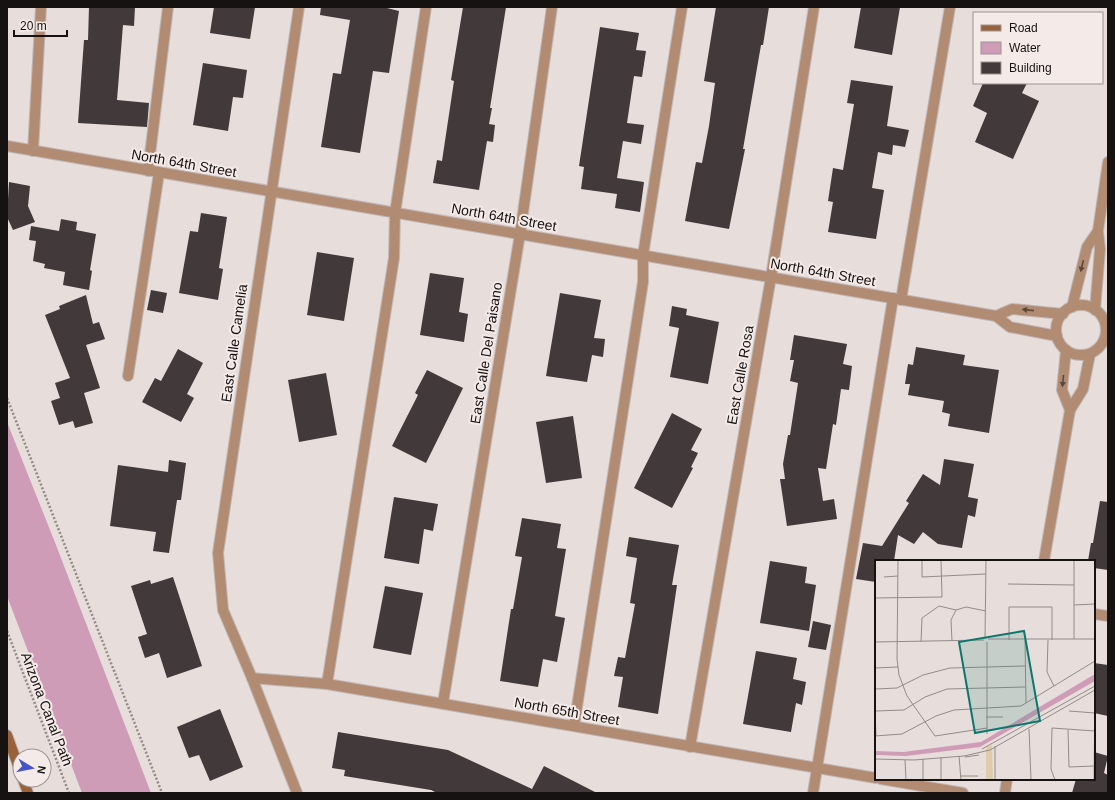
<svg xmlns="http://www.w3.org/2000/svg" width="1115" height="800" font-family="Helvetica,sans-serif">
<rect width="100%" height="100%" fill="#e7dddb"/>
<polygon fill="#cf9cb8" points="7,422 56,545 151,793 82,793 7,596"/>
<g fill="#41393a">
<polygon points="89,7 135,7 134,26 123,25 117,100 149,103 147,127 78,123 84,40 88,40"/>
<polygon points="214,7 255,7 250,39 210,33"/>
<polygon points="321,7 387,7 387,8 399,11 389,73 373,71 360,153 321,147 333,73 341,74 350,20 320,15"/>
<polygon points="463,7 506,7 490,108 492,108 489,124 495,125 493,142 487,141 479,190 433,183 437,160 442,161 454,81 451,80"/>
<polygon points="716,7 769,7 763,45 761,45 743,149 745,149 729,229 685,221 696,162 702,163 709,126 715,83 704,81"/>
<polygon points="861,7 900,7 892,55 854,48"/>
<polygon points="600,27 639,33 636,50 646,51 642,77 634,76 627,123 644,125 641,144 623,141 617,178 644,182 640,212 615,208 617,194 581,189 584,167 579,166"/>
<polygon points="203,63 247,70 243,98 233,97 228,131 193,125"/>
<polygon points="851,80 893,86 887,126 909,130 905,147 893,145 892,155 878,152 872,188 884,190 876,239 828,232 833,202 828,201 833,168 843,170 854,104 847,103"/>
<polygon points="983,83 1027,83 1022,93 1039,101 1013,159 975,142 987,113 973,106"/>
<polygon points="9,182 30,186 28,206 35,222 13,230 7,217"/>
<polygon points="201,213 227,217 219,268 223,269 218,300 179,293 190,231 198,232"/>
<polygon points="61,219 77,222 76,230 96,234 90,270 92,271 89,290 63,285 65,272 44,268 45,264 33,261 36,241 29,240 31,226 59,231"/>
<polygon points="317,252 354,258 344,321 307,315"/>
<polygon points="430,273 464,278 459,312 468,314 464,342 420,335"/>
<polygon points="151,290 167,293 163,313 147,310"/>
<polygon points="560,293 601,300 594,338 605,339 603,357 592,355 587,382 546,376"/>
<polygon points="86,295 93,324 99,322 105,339 86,345 100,388 84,393 93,423 75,428 73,421 59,425 51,401 60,398 55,383 70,378 45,315 60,309 59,306"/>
<polygon points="672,306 687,309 686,315 719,322 708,384 670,377 679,328 669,326"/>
<polygon points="794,335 847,344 843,364 852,366 849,390 841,389 836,425 833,424 826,469 818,468 823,501 834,499 837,519 787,526 780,479 785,479 783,464 788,435 790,435 798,383 790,381 794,360 790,360"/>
<polygon points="916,347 965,355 963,365 999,370 989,433 948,426 950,414 942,412 944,401 908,395 910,384 905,384 908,364 913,365"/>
<polygon points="178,349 203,363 187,394 194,398 181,422 142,402 155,378 161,381"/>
<polygon points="427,370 463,388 426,463 392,446 418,395 415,393"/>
<polygon points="326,373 337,435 299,442 288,380"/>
<polygon points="672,413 702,429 691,450 698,453 691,467 693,468 672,508 634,488"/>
<polygon points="573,416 582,478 546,483 536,422"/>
<polygon points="944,459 974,464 968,497 978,499 975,517 968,515 962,548 938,544 923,532 914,544 898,535 894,561 876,561 876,582 856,579 863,543 882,546 909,503 906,501 923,474 940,485"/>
<polygon points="169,460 186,463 181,500 177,500 169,553 153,551 156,532 110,526 118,465 168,472"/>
<polygon points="394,497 438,504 433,531 424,529 419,564 384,558"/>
<polygon points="1100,501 1108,502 1108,570 1094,568 1094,561 1088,561 1091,543 1093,543"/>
<polygon points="522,518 561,524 557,548 566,549 555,616 565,618 557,662 543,659 538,687 500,681 511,609 513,609 522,557 515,556"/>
<polygon points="629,537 679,545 672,585 677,585 658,714 618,707 623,677 614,676 618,657 625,658 635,604 630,603 637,558 626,556"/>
<polygon points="770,561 807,567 805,583 816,585 809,631 760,623"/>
<polygon points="173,577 202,666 167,678 159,653 145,658 138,637 147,634 131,586 150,580 151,584"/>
<polygon points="385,586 423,593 411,655 373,648"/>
<polygon points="813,621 831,625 826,650 808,647"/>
<polygon points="756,651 797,658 793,679 806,682 802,705 796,703 791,732 743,724"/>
<polygon points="1094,663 1108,665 1108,716 1094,713"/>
<polygon points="220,709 243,767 210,781 199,755 189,758 177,727"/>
<polygon points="338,732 448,750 532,789 544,766 597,793 437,793 431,790 344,776 345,770 332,768"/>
<polygon points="1094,752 1108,756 1104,773 1108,775 1108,793 1072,793 1076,779 1094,779"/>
</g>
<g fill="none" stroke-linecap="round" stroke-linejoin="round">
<defs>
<g id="service">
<polyline points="148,171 168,7"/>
<polyline points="901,300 950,7"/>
<polyline points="327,684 394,258 395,213 426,7"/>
<polyline points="574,726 643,282 643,255 682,7"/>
<polyline points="813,793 893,298"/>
</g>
<g id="minor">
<polyline points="33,151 41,7"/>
<polyline points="128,376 159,173"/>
<polyline points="1094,614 1108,616"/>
<polyline points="252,678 327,684 876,778"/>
<polyline points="443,703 520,234 552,7"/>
<polyline points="690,747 771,277 814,7"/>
<polyline points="881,779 963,793"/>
<polyline points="297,793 252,678 223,610 218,553 299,7"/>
</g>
<g id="tertiary">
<polyline points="7,146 996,316 1010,327 1057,336"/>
<circle cx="1081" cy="330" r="25"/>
<polyline points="1072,307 1087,247 1098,231"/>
<polyline points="1095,310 1100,249 1098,231 1108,162"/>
<polyline points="996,316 1012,309 1063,314"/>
<polyline points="1066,350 1062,390 1070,410"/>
<polyline points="1044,561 1070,410 1083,389 1090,354"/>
<polyline points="1005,793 1007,779"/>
</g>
<g id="secondary">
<polyline points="7,735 20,771"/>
<polyline points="23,780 28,793"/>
</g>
</defs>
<use href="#service" stroke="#c1b8b7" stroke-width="12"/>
<use href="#minor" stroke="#c1b8b7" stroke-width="12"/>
<use href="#tertiary" stroke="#c1b8b7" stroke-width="12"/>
<use href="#secondary" stroke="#c1b8b7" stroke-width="12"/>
<g stroke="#928a89" stroke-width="2.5" stroke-dasharray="2 2" stroke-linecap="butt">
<polyline points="7,398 162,793"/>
<polyline points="7,631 69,793"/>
</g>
<use href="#service" stroke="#b18c72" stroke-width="10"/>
<use href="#minor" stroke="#b18c72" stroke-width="10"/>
<use href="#tertiary" stroke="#b18c72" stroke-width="10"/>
<use href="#secondary" stroke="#98623b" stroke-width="10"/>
</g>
<defs><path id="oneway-solid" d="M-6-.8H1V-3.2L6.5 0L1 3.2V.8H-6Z"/></defs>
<g fill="#5b493d">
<use href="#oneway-solid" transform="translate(1082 266) rotate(104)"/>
<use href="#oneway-solid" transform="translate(1028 310) rotate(-174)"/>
<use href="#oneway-solid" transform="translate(1063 381) rotate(96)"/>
</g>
<g text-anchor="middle" stroke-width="4" stroke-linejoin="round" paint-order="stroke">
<g font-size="14" fill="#151211" stroke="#f4eae8">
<text transform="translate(184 163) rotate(10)" y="5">North 64th Street</text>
<text transform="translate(504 217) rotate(10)" y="5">North 64th Street</text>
<text transform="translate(823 272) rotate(10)" y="5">North 64th Street</text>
<text transform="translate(234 343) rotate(-82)" y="5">East Calle Camelia</text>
<text transform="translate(486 353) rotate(-81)" y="5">East Calle Del Paisano</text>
<text transform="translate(740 375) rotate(-80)" y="5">East Calle Rosa</text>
<text transform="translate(47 709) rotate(69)" y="5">Arizona Canal Path</text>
<text transform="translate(567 711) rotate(10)" y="5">North 65th Street</text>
</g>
</g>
<g transform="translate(875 560)">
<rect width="220" height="220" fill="#e7dddb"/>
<path d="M117,185L118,220H111V187Z" fill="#dfccad"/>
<path d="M220,114V121L105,187L31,196L0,195V191L28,192L106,182Z" fill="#cf9cb8"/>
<path fill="none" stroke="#938c8a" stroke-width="1" d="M23,0L22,99L24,115L32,136L60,176L112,168M47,0V17L111,14M199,0V79M9,17L23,16M133,24L199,25M0,38L67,37L66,0M199,45L220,44M110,79L111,0M113,79H220M134,80V47H177V80M150,80L151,143M173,80L172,112L179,126M77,81L76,60L81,50M0,82L109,80M46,82L47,58L64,46L81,50L91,47L111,51M0,108L23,107M0,129L22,128L48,115L75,108L150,106M194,151L220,153M111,157H128M154,169L156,220M193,170L194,207L220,206M112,174V82M0,176L27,174L61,156L79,150L146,146L220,101M1,176L0,151L29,150L50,137L72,129L150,127M120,186V220M107,189L220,126M84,196L86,220M66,197V220M90,197L104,195M0,199L39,200L89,196L115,190L220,130M30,200L31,220M85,216H103M48,220V199M180,220L176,209L177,168L220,171M219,220L220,136"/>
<path fill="#0f766e" fill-opacity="0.15" stroke="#0f766e" stroke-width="2" d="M149,71L165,161L100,173L84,82Z"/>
<rect width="220" height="220" fill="none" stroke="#151211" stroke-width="2"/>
</g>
<rect width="1115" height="800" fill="none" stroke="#151211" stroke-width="16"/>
<rect x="973" y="12" width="130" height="72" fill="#f4eae8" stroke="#9b9492"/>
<rect x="981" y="25" width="20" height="6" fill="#98623b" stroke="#9b9492"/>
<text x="1009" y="32" font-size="12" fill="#151211">Road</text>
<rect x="981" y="42" width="20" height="12" fill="#cf9cb8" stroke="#9b9492"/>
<text x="1009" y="52" font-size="12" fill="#151211">Water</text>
<rect x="981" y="62" width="20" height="12" fill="#41393a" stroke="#9b9492"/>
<text x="1009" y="72" font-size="12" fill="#151211">Building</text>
<g transform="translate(32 768) rotate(100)"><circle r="19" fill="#f4eae8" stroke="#9b9492"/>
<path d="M0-3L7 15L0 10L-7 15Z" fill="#4752c7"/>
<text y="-6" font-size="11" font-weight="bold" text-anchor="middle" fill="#151211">N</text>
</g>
<path d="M14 30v6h53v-6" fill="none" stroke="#151211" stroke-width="2"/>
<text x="20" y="30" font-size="12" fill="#151211" stroke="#f4eae8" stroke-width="3" paint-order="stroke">20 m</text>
</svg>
